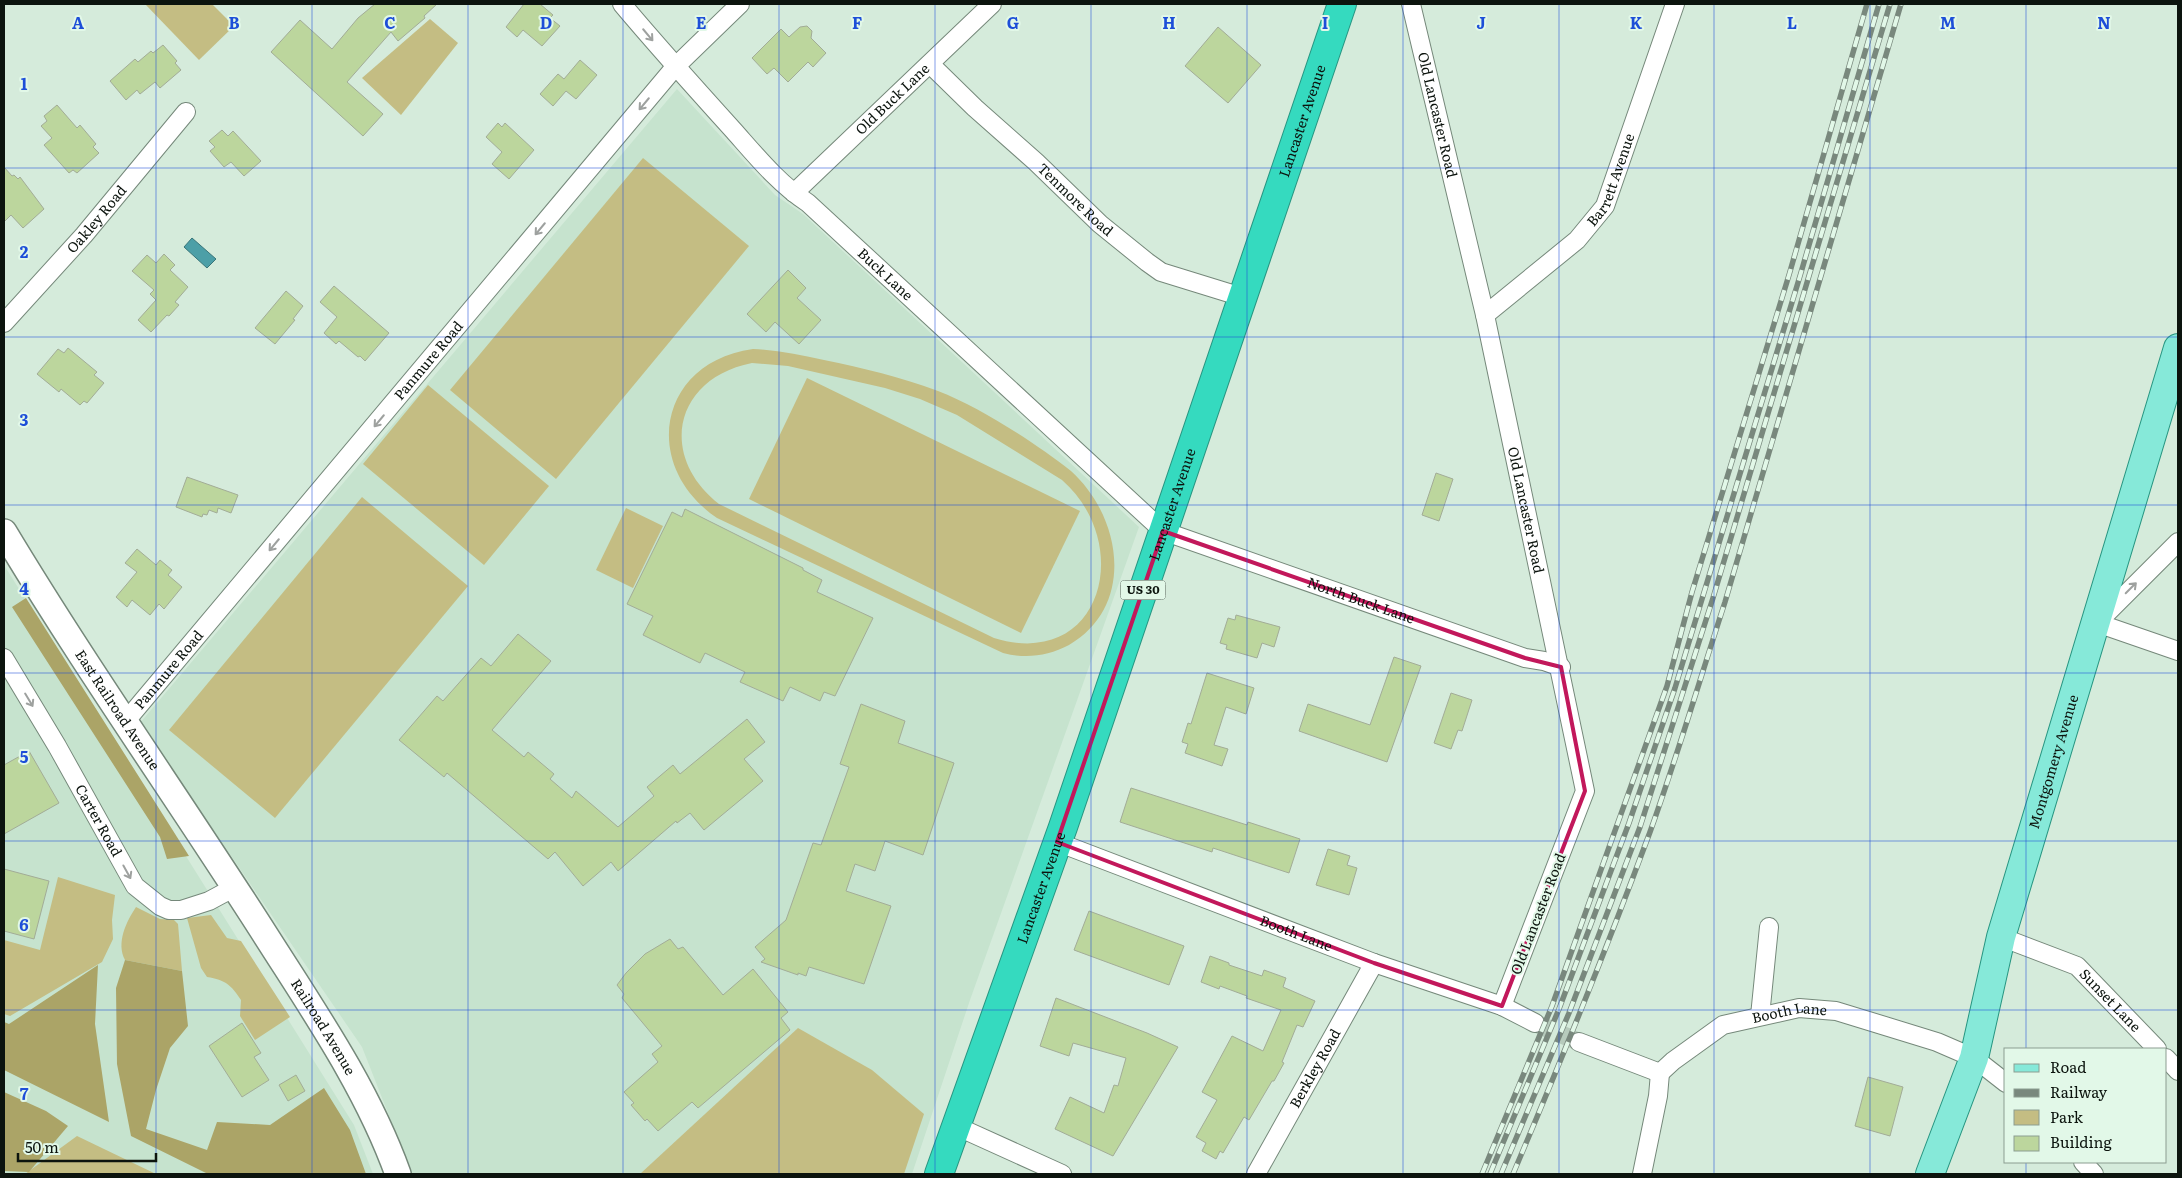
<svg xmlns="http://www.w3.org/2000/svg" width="2182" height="1178" font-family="Literata,serif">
<rect width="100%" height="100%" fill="#d5ebdb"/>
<g fill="#c6e3ce">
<polygon points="677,89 775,195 803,214 1139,527 970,1000 912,1174 412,1174 362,1047 140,723"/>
<polygon points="4,565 354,1125 373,1174 4,1174"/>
</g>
<g fill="#c4bd83" fill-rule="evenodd">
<polygon points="145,4 212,4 234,26 199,60"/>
<polygon points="430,19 458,43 401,115 362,78"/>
<polygon points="643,158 749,246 556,479 450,390"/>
<path d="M753,349C777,350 801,355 824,360C863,368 901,377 938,391C980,407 1035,443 1071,471C1122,517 1136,606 1069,645C1048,656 1026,659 1003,653L717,518C640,466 658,362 753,349ZM752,363L788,366L885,388L920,399L957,415L1062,480C1135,544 1102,671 994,638L719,504C657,455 675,378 752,363Z"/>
<polygon points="807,378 1080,511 1021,633 749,499"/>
<polygon points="428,385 549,486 484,565 363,464"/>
<polygon points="362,497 468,586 275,818 169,730"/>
<polygon points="626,508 663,526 633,588 596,570"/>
<polygon points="58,877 115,895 112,920 113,939 102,962 10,1016 4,1014 4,940 40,950"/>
<path d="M136,907L160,919L174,920L178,924L182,971L125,960C116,943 126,922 136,907Z"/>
<path d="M211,915L227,938L241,941L290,1017L255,1040L240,1016L241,1000C231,985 226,980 207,977L201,968L187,918Z"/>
<polygon points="798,1028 872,1070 924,1114 904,1174 640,1174"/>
<polygon points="77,1136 156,1174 25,1174"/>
</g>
<g fill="#aba467">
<polygon points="26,598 189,856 167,859 160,837 12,607"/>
<polygon points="125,960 182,971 188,1026 170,1048 156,1090 146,1129 207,1150 217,1122 270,1125 324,1088 350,1130 366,1174 208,1174 131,1136 117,1064 116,988"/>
<polygon points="98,965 95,1024 109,1122 4,1070 4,1022 9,1024"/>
<polygon points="4,1092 46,1111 68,1126 29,1172 4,1171"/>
</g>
<polygon fill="#4c9fa7" stroke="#397579" points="192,238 216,259 207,268 184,247"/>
<g fill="#bcd69d" stroke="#a2ac97">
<polygon points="375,4 437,4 424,16 425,18 398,41 391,32 347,82 383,114 363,136 271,52 300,20 332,49 358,18"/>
<polygon points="524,4 540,4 553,15 550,18 560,26 542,46 523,30 517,37 506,27"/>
<polygon points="807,26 812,31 811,38 826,53 813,67 808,62 788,82 774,68 767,74 752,58 781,29 789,37 800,27"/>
<polygon points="1218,27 1261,65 1228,103 1185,66"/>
<polygon points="163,45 177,61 175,63 181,70 160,88 155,82 140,94 137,90 126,100 110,81 135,59 138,62 151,51 153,53"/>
<polygon points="580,60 597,75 576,99 566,91 553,106 540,94 558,74 564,79"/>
<polygon points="57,105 77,128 80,125 96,144 93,147 99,153 77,173 73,170 69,173 44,145 52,138 41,126 47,121 44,116"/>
<polygon points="498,123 502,127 505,123 534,150 509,179 492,164 502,152 486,137"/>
<polygon points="222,130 228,136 233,131 261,161 244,176 231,162 224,167 210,151 215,147 209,141"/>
<polygon points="4,167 12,176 14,175 18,179 20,177 44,209 23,228 11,215 4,222"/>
<polygon points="164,254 175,265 170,270 188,287 175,302 179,305 169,316 167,315 151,332 138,320 156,300 150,294 154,290 132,271 147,255 156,263"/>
<polygon points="788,270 806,288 797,298 821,320 799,344 775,322 766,332 747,314"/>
<polygon points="334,286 389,333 365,361 360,356 358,357 339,341 336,344 324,333 337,317 320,302"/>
<polygon points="286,291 303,306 293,319 295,320 275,344 255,328"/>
<polygon points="68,348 97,372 94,375 104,383 87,403 84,401 80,405 61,389 59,392 37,374 58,349 64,353"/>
<polygon points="1436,473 1453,479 1439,521 1422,515"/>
<polygon points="187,477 238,495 231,513 218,508 217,513 209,510 207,515 203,514 202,517 176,507"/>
<polygon points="685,509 803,568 803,570 822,580 817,592 873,618 835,696 824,692 820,701 790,687 783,701 740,682 745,672 705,653 700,663 643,635 653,616 627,604 672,512 682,517"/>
<polygon points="137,549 156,565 160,560 172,570 168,575 182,587 164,609 159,604 150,615 132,600 127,607 116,597 137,572 125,563"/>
<polygon points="1236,615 1280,627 1274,647 1262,643 1257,658 1226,649 1227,645 1220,643 1228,618 1235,620"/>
<polygon points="518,634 551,661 492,730 524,757 528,752 554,774 550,779 572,798 576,791 618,827 654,796 647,787 673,765 680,774 747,719 765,742 744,759 763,781 704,830 690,813 677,823 676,821 618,871 611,862 583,886 555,852 548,859 447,773 444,777 399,740 437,696 443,701 481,658 491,666"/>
<polygon points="1394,657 1421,666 1387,762 1299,731 1308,704 1370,725"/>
<polygon points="1207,673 1254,688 1246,714 1226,707 1214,745 1228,749 1222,766 1185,753 1188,744 1182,742 1188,723 1191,724"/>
<polygon points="1451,693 1472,700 1462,731 1458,730 1451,749 1434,743"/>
<polygon points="861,704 905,721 898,743 954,763 923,855 885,841 875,871 855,864 846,891 891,906 864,984 809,967 806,976 798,973 798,975 761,962 765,959 755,947 786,920 813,843 821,845 849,767 840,764"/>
<polygon points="29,751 59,803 4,834 4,765"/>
<polygon points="1131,788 1247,825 1248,822 1300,839 1289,873 1213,848 1212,852 1120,822"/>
<polygon points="1328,849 1350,856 1347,865 1357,868 1349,895 1316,885"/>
<polygon points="4,869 49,881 34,939 4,931"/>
<polygon points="1089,911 1184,946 1169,985 1074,950"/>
<polygon points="670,939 678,949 683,947 723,995 753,969 788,1012 781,1018 790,1030 698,1108 692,1102 658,1131 647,1119 645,1121 631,1105 634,1103 624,1092 658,1062 652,1054 662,1046 622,998 624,994 617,985 626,973 645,954"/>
<polygon points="1210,956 1229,963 1229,965 1262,976 1264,970 1286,978 1283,987 1315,1001 1303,1027 1297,1025 1282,1062 1284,1063 1274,1081 1272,1081 1249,1120 1244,1117 1223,1153 1220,1151 1216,1159 1202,1151 1206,1143 1196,1137 1217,1100 1202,1092 1232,1036 1263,1051 1281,1010 1246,998 1247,996 1220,986 1219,989 1201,982"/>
<polygon points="1056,998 1147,1033 1178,1047 1113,1156 1055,1129 1070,1097 1104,1113 1114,1085 1118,1086 1126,1058 1073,1043 1069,1056 1040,1046"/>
<polygon points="242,1023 261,1053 254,1057 269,1080 242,1097 209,1046"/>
<polygon points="296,1075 305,1091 288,1101 279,1085"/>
<polygon points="1868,1077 1903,1087 1890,1136 1855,1126"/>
</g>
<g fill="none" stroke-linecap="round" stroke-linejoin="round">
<polyline stroke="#b7cbbc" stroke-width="18" stroke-dasharray="18 9" stroke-linecap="butt" points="1535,1023 1579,1042"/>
<defs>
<g id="street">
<path id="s1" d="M622,4C658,47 696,89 734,131C757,157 779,184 808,203L1163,531L1525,658L1544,661L1561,667"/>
<path id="s2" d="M1411,4L1485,315L1585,791L1502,1006"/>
<path id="s3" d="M930,64L975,108L1036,162L1100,224L1147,262L1161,272L1242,297"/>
<path id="s4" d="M794,193L992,4"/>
<path id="s5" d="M1485,315L1577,240L1605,206L1675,4"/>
<path id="s6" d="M4,323L84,235L186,112"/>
<polyline points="2178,542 2097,623 2178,651"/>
<path id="s7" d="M4,658L57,746L135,886L160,906L169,910H181L209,901L235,887"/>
<path id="s8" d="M125,722L675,67L740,4"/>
<path id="s9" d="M1057,842L1374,963L1502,1006L1535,1023"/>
<path id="s10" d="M2001,937L2077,966L2157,1049"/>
<polyline points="1760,1016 1769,927"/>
<path id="s11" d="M1579,1042L1660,1073L1673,1061L1723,1025L1799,1008L1836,1011L1937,1042L1974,1058L2006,1083"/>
<polyline points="2166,1058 2178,1071"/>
<polyline points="956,1126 1062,1174"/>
<polyline points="2083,1162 2094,1174"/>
<path id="s12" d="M1256,1174L1374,963"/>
<polyline points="1642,1174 1658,1096 1660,1073"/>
</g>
<g id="secondary">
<path id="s13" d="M4,532C87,670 180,801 266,936C315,1013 367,1088 398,1174"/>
</g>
<g id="primary">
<path id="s14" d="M1930,1174L1974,1058L2001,937L2178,348"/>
</g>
<g id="highway">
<path id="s15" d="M939,1174L1063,827L1342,4"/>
</g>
</defs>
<use href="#street" stroke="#75887a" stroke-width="20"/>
<use href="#secondary" stroke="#75887a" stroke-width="28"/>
<use href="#primary" stroke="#279581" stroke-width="30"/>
<use href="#highway" stroke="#279581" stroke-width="30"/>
<use href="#street" stroke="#fff" stroke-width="18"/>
<use href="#secondary" stroke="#fff" stroke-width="25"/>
<use href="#primary" stroke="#86e9d9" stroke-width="28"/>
<use href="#highway" stroke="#35dabf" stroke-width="28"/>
<defs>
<g id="rail">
<polyline points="1482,1174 1552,1006 1667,686 1692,592 1789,275 1867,4"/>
<polyline points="1490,1174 1559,1009 1629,823 1675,688 1800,276 1879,4"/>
<polyline points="1501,1174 1569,1013 1640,827 1713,598 1890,4"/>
<path d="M1513,1174C1561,1061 1607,948 1650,832C1677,757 1700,679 1725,602L1901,4"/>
</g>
</defs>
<use href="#rail" stroke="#79887d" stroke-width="5.5"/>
<use href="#rail" stroke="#e2f8e8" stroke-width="4" stroke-dasharray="11" stroke-linecap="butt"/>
</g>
<defs><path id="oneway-shaft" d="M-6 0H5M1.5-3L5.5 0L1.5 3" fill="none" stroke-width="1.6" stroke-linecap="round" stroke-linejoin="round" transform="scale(1.25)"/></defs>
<g stroke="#9ea19f">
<use href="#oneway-shaft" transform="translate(648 35) rotate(50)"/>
<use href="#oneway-shaft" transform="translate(644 104) rotate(130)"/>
<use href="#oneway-shaft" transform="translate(540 229) rotate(130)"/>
<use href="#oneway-shaft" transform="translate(379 421) rotate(130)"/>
<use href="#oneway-shaft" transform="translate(274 545) rotate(130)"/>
<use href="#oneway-shaft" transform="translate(2131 588) rotate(-45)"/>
<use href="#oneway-shaft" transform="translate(29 700) rotate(59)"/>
<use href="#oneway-shaft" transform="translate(127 872) rotate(61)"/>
</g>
<path fill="none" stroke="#c2185b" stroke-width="4" stroke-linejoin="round" d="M1163,531L1525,658L1561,667L1585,791L1502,1006L1374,963L1057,842Z"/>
<path fill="none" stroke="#1d4ed8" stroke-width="1" stroke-opacity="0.55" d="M156,4V1174M312,4V1174M468,4V1174M623,4V1174M779,4V1174M935,4V1174M1091,4V1174M1247,4V1174M1403,4V1174M1559,4V1174M1714,4V1174M1870,4V1174M2026,4V1049M4,168H2178M4,337H2178M4,505H2178M4,673H2178M4,841H2178M4,1010H2178M2026,1162V1174"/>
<g text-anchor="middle" stroke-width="4" stroke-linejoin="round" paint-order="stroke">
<rect fill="#e2f8e8" stroke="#4c584f" stroke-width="1" x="1120.5" y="580.5" width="45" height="19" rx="4"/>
<g font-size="12" font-weight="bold" fill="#0c140e">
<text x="1143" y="594">US 30</text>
</g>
<g font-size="14" fill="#0c140e" stroke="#e2f8e8">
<text dy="5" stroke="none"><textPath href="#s4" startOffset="136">Old Buck Lane</textPath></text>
<text dy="5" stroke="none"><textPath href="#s2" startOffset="114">Old Lancaster Road</textPath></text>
<text dy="5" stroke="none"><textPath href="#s15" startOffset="1114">Lancaster Avenue</textPath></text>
<text dy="5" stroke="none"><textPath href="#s5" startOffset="189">Barrett Avenue</textPath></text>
<text dy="5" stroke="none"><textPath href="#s3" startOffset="199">Tenmore Road</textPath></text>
<text dy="5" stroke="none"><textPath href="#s6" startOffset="139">Oakley Road</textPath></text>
<text dy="5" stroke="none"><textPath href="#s1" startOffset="378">Buck Lane</textPath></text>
<text dy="5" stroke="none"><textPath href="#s8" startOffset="472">Panmure Road</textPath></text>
<text dy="5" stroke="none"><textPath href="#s15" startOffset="709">Lancaster Avenue</textPath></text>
<text dy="5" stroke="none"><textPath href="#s2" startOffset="519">Old Lancaster Road</textPath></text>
<text dy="5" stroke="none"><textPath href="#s1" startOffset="966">North Buck Lane</textPath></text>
<text dy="5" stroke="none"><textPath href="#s8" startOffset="68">Panmure Road</textPath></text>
<text dy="5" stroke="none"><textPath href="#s13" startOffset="211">East Railroad Avenue</textPath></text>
<text dy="5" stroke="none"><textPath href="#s14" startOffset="431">Montgomery Avenue</textPath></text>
<text dy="5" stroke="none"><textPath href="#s7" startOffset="188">Carter Road</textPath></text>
<text dy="5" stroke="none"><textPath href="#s15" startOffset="304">Lancaster Avenue</textPath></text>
<text transform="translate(1538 914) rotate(-69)" y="5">Old Lancaster Road</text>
<text dy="5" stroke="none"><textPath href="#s9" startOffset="256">Booth Lane</textPath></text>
<text dy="5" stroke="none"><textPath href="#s10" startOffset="129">Sunset Lane</textPath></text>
<text dy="5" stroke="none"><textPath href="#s11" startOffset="234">Booth Lane</textPath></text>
<text dy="5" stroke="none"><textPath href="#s13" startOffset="589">Railroad Avenue</textPath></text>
<text dy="5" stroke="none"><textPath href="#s12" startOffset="121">Berkley Road</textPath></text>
</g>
</g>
<g font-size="16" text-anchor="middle" font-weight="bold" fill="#1d4ed8" stroke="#e2f8e8" stroke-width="4" stroke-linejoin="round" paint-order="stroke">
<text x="78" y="29">A</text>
<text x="234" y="29">B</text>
<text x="390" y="29">C</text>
<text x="546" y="29">D</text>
<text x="701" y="29">E</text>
<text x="857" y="29">F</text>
<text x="1013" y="29">G</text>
<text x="1169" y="29">H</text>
<text x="1325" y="29">I</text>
<text x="1481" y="29">J</text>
<text x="1636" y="29">K</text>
<text x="1792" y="29">L</text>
<text x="1948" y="29">M</text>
<text x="2104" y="29">N</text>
<text x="24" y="90">1</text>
<text x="24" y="258">2</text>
<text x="24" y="426">3</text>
<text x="24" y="595">4</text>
<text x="24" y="763">5</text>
<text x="24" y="931">6</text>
<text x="24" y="1100">7</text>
</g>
<rect width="2182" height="1178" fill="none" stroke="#0c140e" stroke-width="10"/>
<rect x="2004" y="1048" width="162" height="115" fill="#e2f8e8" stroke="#8c9d91"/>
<rect x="2014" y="1064" width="25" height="8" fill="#86e9d9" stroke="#8c9d91"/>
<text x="2050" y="1073" font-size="15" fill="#0c140e">Road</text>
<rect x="2014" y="1089" width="25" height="8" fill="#79887d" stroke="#8c9d91"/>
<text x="2050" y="1098" font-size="15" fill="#0c140e">Railway</text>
<rect x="2014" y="1110" width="25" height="15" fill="#c4bd83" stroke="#8c9d91"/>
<text x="2050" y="1123" font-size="15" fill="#0c140e">Park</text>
<rect x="2014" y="1136" width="25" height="15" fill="#bcd69d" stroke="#8c9d91"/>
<text x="2050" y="1148" font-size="15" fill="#0c140e">Building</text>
<path d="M18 1153v8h138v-8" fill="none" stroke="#0c140e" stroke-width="2.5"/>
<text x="25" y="1153" font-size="15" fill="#0c140e" stroke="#e2f8e8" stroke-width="4" paint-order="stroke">50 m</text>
</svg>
